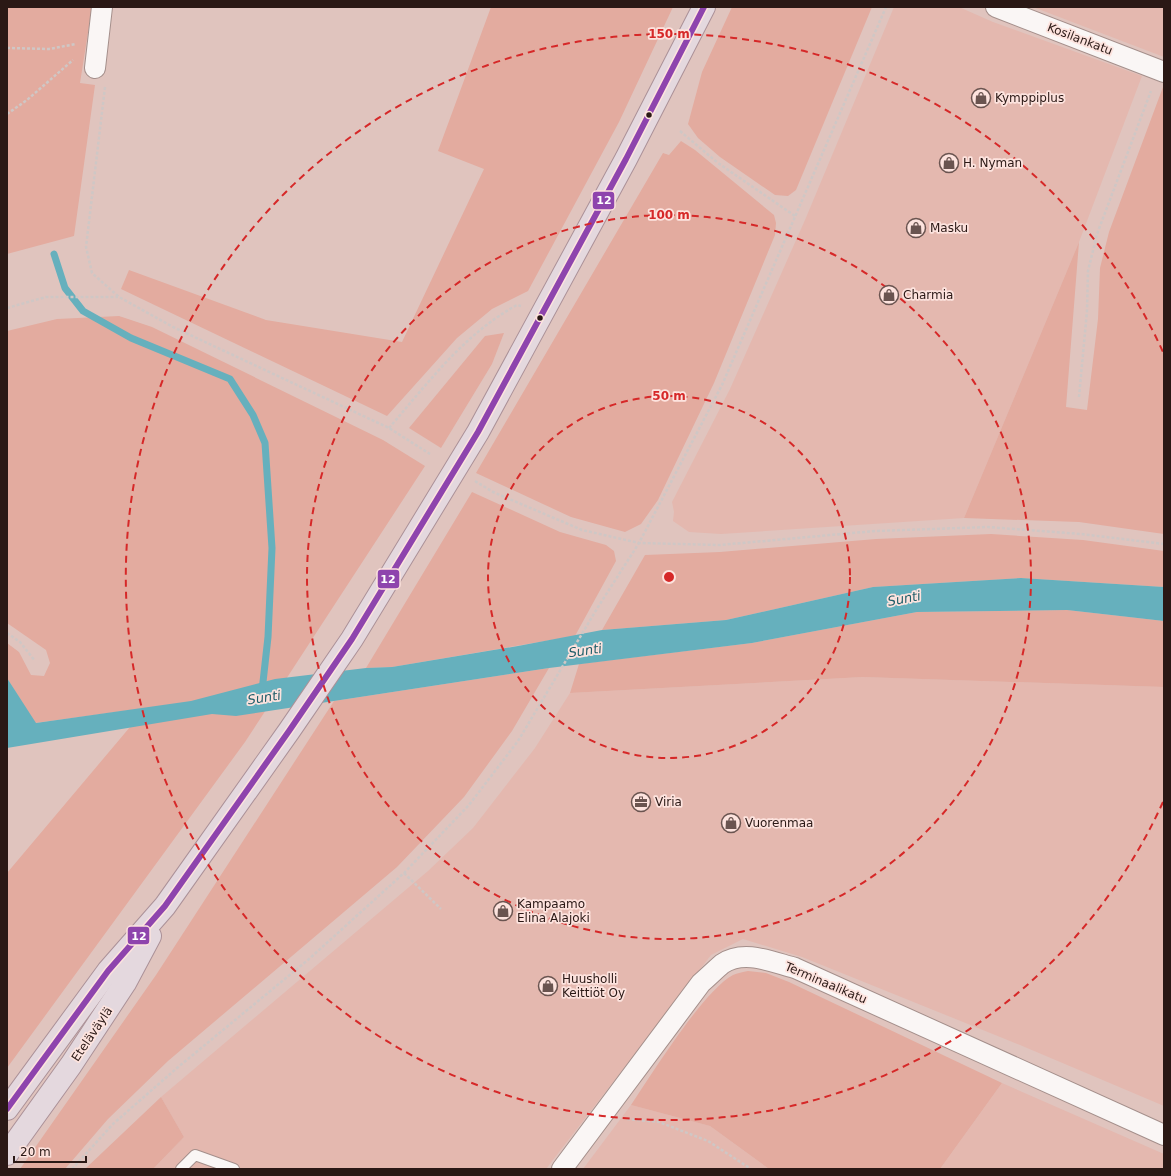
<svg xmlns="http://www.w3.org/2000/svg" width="1171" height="1176" font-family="'DejaVu Sans',sans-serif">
<rect width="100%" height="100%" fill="#e0c4be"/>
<g fill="#e4b8af">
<polygon points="894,7 959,7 993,22 1142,76 1079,242 964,518 721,534 689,532 673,521 674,512 672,502 730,389 805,220"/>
<polygon points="1033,7 1164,7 1164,57"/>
<polygon points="863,677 1164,687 1164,1106 1020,1045 802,957 743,939 711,955 546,1169 153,1169 184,1137 161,1097 428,871 473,828 535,748 570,693"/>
<polygon points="1002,1083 1164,1154 1164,1169 940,1169"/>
<polygon points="631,1105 710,1126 769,1169 583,1169"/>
</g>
<g fill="#e3ab9f">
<polygon points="7,7 92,7 80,83 95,85 74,236 7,254"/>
<polygon points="491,7 673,7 619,122 528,291 492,309 457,338 387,416 121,289 129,270 266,320 402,342 484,169 438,151"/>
<polygon points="732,7 872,7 796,190 788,196 775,195 720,157 698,138 688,124 702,72"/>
<polygon points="1163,87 1164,534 1079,522 964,518 1079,242 1066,407 1087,410 1098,319 1100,268 1109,232"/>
<polygon points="681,141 695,150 774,215 776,223 775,235 714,383 658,500 641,524 625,532 571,517 476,473 663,153 669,155"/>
<polygon points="119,316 152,327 383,440 425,466 245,742 7,1068 7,873 146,708 35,723 7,678 7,643 19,652 31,675 44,676 50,663 46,650 7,623 7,331 57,319"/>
<polygon points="504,333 492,364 441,448 409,428 485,336"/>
<polygon points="472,492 560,532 606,545 614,551 616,561 575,636 392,667 366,668"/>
<polygon points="991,534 1083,540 1164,551 1164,587 1021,578 873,587 726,620 602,630 645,555 720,552 876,539"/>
<polygon points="1067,610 1164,621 1164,687 863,677 570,693 579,664 752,643 917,612"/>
<polygon points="549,668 512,731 464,797 397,867 168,1061 108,1119 65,1169 20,1169 156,975 334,701"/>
<path d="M748,971L766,973L789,982L1002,1083L940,1169H769L710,1126L631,1105C652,1074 703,991 733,975C737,973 743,972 748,971Z"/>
<polygon points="161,1097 184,1137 153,1169 85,1169"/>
</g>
<polygon fill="#66b0bd" points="1021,578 1164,587 1164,621 1067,610 917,612 752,643 549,668 236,716 212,714 7,748 7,678 36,723 191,701 275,679 366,668 392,667 518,646 602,630 726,620 873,587"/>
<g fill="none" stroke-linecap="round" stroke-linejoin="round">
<polyline stroke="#66b0bd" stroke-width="7" points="54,254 65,288 83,311 131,338 230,379 253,415 265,443 272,548 268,637 262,691"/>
<defs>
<polyline id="service" points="181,1169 195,1155 234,1169"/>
<g id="minor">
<polyline points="996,7 1164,72"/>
<polyline points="95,68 102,7"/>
<path d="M562,1169L701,983C708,977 715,970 722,964C744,949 772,962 795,968L1164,1135"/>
</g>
<g id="trunk">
<polyline points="7,1109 108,971 165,906 289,731 352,639 478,432 626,159 704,7"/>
<polyline points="7,1154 71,1065 125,983 150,936"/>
</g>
</defs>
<use href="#service" stroke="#a48f8b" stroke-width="12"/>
<use href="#minor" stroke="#a48f8b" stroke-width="22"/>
<use href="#trunk" stroke="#ab9198" stroke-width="24"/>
<g stroke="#cfc7c5" stroke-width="2.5" stroke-dasharray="3 2" stroke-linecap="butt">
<polyline points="7,48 49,49 76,44"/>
<polyline points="105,87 86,247 92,273 119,297 173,327 389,428 430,454"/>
<polyline points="7,114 27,100 73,60"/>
<polyline points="680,131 718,163 795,216"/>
<polyline points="7,308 46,297 118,297"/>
<polyline points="1079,397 1087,311 1088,271 1097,234 1151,91"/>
<path d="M389,428C428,383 464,334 517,305L521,306"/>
<polyline points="475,481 493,492 582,530 639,543 720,545 875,531 988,527 1081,534 1164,544"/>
<polyline points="7,633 20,642 35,661"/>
<polyline points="404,873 441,909"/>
<polyline points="627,1119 659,1122 708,1141 751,1169"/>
<polyline points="72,1169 113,1124 177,1068 309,959 404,873 469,805 518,741 598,607 639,543 722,385 886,7"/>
</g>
<use href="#service" stroke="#faf6f5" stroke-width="10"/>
<use href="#minor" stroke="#faf6f5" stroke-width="20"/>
<use href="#trunk" stroke="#e4d8de" stroke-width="22"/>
<defs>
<polyline id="bus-1" points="7,1109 108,971 165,906 289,731 352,639 478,432 626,159 704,7"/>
</defs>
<use href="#bus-1" stroke="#fde3de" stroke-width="9"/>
<use href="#bus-1" stroke="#8e44ad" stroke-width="6"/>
</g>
<g fill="none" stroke="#d62828" stroke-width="2" stroke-dasharray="7 5">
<circle cx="669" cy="577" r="181"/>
<circle cx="669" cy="577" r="362"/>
<path d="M1163 802A543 543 0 1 1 1163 352"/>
</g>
<defs>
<symbol id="shop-ring" viewBox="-11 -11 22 22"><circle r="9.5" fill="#fde3de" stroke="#6a5450" stroke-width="1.5"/><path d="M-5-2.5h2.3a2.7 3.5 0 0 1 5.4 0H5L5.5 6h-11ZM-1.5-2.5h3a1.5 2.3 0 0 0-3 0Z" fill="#6a5450"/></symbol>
<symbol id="office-ring" viewBox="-11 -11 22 22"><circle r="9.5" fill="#fde3de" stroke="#6a5450" stroke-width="1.5"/><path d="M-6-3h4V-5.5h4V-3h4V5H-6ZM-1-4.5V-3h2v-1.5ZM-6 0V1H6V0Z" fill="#6a5450"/></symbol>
</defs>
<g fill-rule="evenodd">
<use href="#shop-ring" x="970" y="87" width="22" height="22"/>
<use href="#shop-ring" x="938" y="152" width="22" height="22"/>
<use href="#shop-ring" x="905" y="217" width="22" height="22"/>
<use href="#shop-ring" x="878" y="284" width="22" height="22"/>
<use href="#office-ring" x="630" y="791" width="22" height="22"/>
<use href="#shop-ring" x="720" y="812" width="22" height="22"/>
<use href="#shop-ring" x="492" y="900" width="22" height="22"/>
<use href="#shop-ring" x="537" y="975" width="22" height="22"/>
</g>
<g fill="#2a1815" stroke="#fde3de" stroke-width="1.5">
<circle cx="649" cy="115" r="3.5"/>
<circle cx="540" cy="318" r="3.5"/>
</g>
<g text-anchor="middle" stroke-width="3.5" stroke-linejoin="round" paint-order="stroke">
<g font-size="12" fill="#2a1815" stroke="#fde3de">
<text transform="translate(1080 39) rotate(21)" y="4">Kosilankatu</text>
<text transform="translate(826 983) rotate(23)" y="4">Terminaalikatu</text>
<text transform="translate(92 1034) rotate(-56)" y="4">Eteläväylä</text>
</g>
<g font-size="12" fill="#2a1815" stroke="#fde3de" text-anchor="start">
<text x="995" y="102">Kymppiplus</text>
<text x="963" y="167">H. Nyman</text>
<text x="930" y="232">Masku</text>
<text x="903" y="299">Charmia</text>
<text x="655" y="806">Viria</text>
<text x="745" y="827">Vuorenmaa</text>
<text x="517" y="908">Kampaamo<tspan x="517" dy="14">Elina Alajoki</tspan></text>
<text x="562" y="983">Huusholli<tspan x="562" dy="14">Keittiöt Oy</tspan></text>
</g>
<g font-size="13" font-style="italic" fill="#205e69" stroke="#fde3de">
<text transform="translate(904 598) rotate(-11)" y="5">Sunti</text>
<text transform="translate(585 650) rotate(-8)" y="5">Sunti</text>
<text transform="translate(264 697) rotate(-9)" y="5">Sunti</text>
</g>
</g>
<circle cx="669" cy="577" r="6" fill="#d62828" stroke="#fde3de" stroke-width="2"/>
<g font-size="12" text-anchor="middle" font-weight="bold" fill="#d62828" stroke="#fde3de" stroke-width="3.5" stroke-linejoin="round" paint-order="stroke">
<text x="669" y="38">150 m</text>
<text x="669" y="219">100 m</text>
<text x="669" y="400">50 m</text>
</g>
<g stroke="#fde3de" stroke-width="1.5">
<rect x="592" y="191" width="23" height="19" rx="4" fill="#8e44ad"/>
<rect x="377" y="569" width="23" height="20" rx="4" fill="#8e44ad"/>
<rect x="127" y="926" width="23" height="19" rx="4" fill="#8e44ad"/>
</g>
<g font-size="11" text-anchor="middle" font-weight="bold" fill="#fff">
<text x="604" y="204">12</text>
<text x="388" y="583">12</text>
<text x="139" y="940">12</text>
</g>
<rect width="1171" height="1176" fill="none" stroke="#2a1815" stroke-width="16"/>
<path d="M14 1156v6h72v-6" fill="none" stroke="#2a1815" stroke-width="2"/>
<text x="20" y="1156" font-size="12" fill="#2a1815" stroke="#fde3de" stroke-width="3" paint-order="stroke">20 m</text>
</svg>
